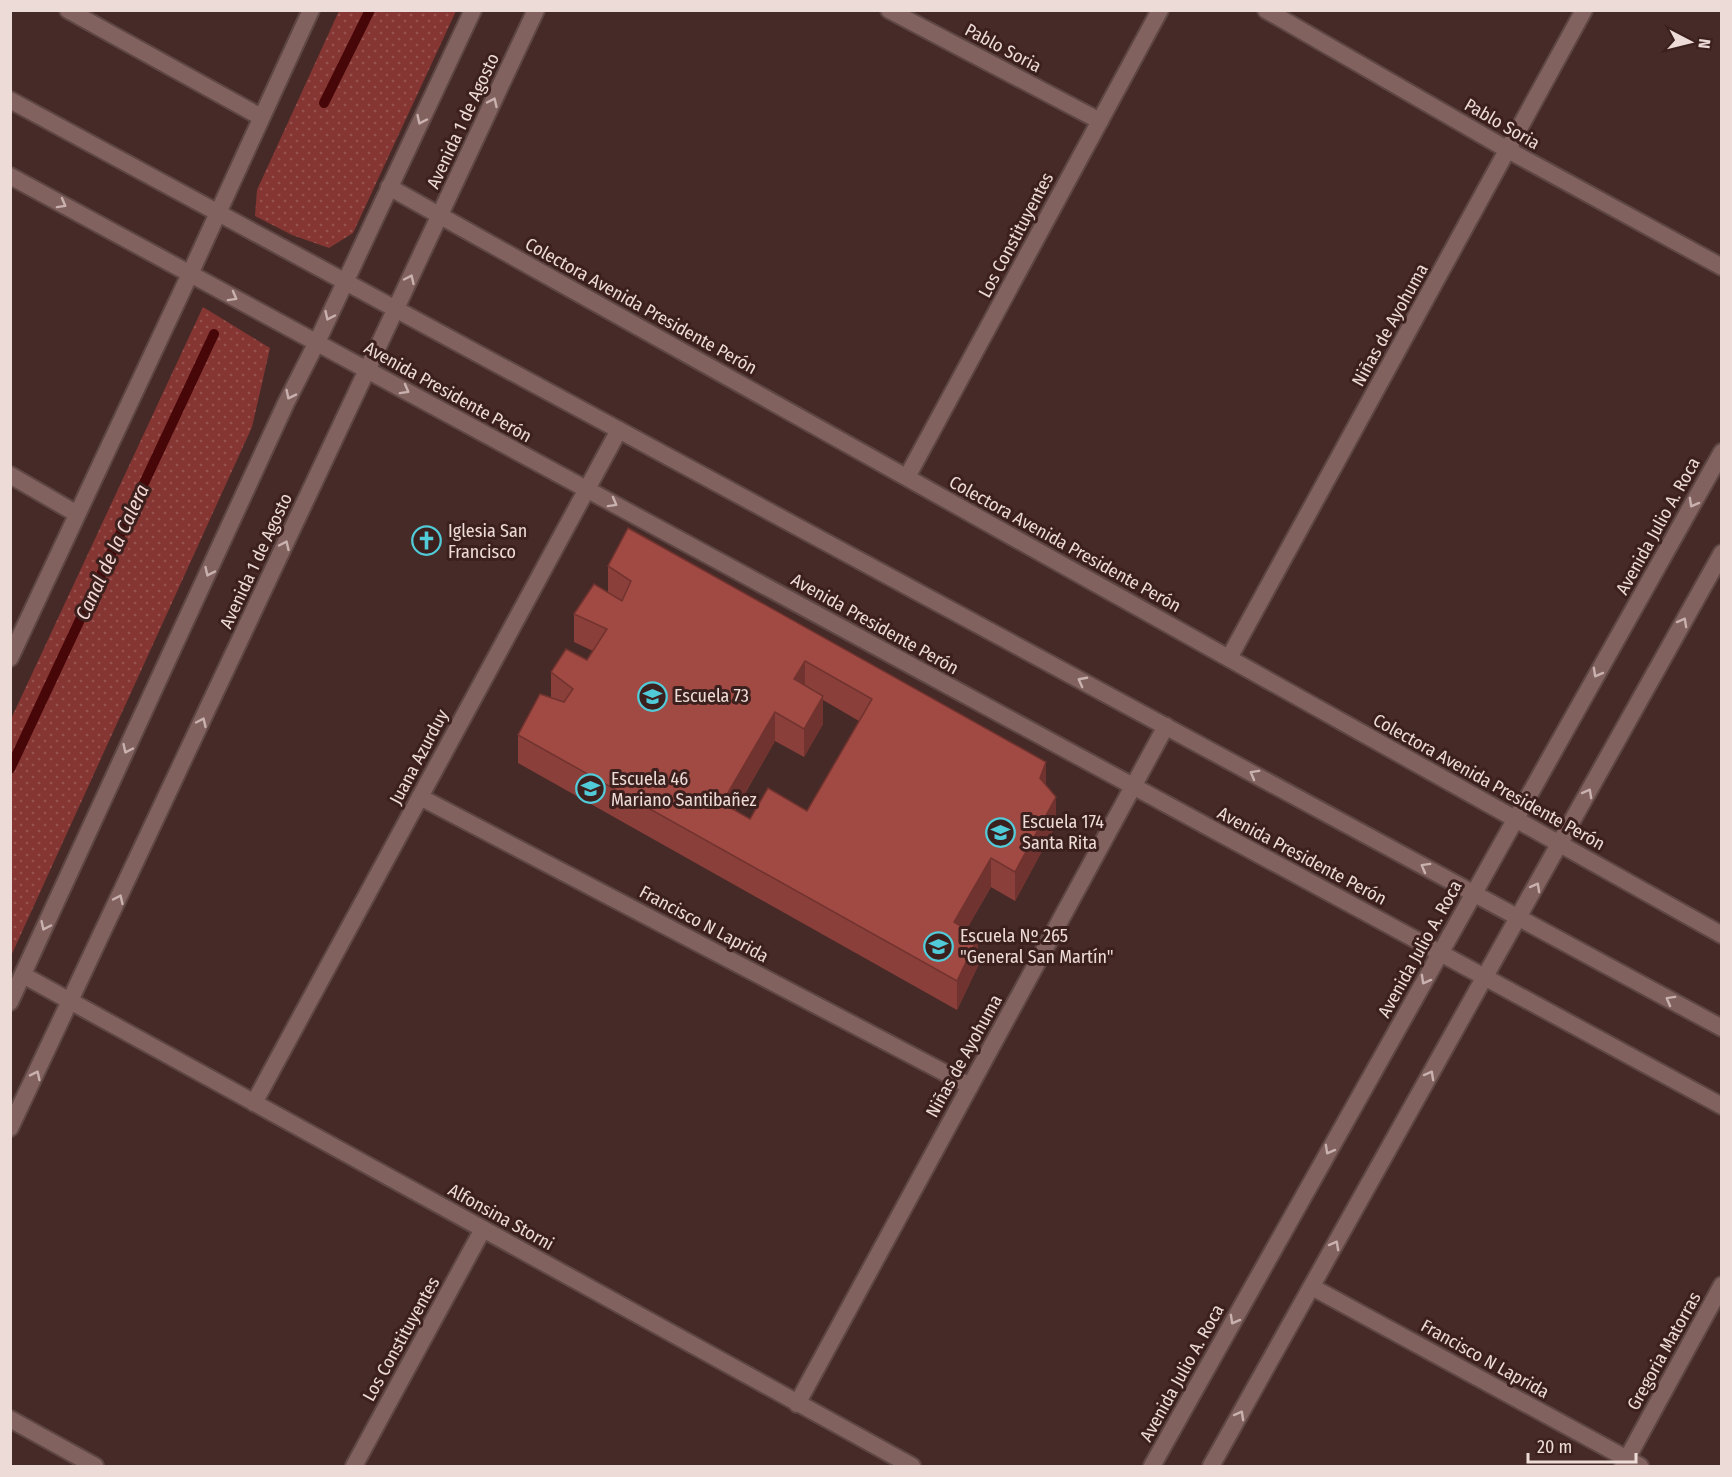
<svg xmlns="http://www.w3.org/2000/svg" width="1732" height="1477" font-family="'Fira Sans Condensed',sans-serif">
<defs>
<pattern id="park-dots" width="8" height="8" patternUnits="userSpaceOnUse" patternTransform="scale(1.5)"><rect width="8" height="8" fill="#853632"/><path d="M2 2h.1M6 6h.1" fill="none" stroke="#97524f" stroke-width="1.8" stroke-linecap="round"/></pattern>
</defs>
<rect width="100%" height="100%" fill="#462a27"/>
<g fill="url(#park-dots)">
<polygon points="339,11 456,11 353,233 329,248 292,235 255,216 257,190"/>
<polygon points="203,307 270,348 252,427 11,956 11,719"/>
</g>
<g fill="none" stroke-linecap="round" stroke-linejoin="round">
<g stroke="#470608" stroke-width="10">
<polyline points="324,103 370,10"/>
<polyline points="10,769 214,334"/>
</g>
<defs>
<g id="minor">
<polyline points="68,10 261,117"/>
<polyline points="889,10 1100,121"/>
<polyline points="1266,10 1508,150 1722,267"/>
<polyline points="389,187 1722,935"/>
<polyline points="10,475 77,514"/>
<polyline points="907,477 1160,10"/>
<polyline points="10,658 190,274 311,10"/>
<polyline points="1229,658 1584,10"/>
<polyline points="420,797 970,1086"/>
<polyline points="23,975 912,1466"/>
<polyline points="10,1002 286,403 317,342"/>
<polyline points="254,1103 619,430"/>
<polyline points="10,1128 367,370"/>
<polyline points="1312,1287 1640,1466"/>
<polyline points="797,1404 1166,726"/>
<polyline points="10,1419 95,1466"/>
<polyline points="354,1466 483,1229"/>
<polyline points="1152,1466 1722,452"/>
<polyline points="1211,1466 1722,553"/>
<polyline points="1623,1466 1722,1285"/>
</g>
<g id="tertiary">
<polyline points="10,100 1722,1028"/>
<polyline points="10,176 1722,1106"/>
<polyline points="317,342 473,10"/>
<polyline points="367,370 536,10"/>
</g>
</defs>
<use href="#minor" stroke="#5d4644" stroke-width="20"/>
<use href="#tertiary" stroke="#5d4644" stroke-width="20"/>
<use href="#minor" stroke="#82625f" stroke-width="16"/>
<use href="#tertiary" stroke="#82625f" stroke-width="16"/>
</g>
<path fill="#8a3f3a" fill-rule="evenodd" d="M628,528L1046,785L1056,825L1015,901L991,887L966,930L978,966L957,1010L518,763V735L551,698V672L587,660L593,651L574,642V614L608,593V566ZM823,700L859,721L807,811L750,819L735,811L775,741L804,757L823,724Z"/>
<g fill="#71332f">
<polygon points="805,661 805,690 794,679"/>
<polygon points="823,696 823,724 804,757 804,729"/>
<polygon points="775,712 775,741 722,832 722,803"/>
<polygon points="1046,762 1046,791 1040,778"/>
<polygon points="1056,797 1056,825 1015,901 1015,872"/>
<polygon points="991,858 991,887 954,951 954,922"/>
<polygon points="978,937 978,966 957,1010 957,981"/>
</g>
<path fill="#a14943" stroke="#71332f" stroke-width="1.5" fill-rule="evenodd" d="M628,528L1046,762L1040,778L1056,797L1015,872L991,858L954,922L978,937L957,981L518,735L540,694L564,702L573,689L551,672L566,649L587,660L607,629L574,614L594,584L622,601L631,581L608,566ZM805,661L872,699L807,811L768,788L750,819L722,803L775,712L804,729L823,696L794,679Z"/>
<defs><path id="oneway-chevron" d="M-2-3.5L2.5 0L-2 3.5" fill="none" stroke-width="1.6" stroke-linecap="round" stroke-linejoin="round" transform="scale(1.5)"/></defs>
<g stroke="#c8b1ae">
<use href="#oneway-chevron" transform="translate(493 102) rotate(-65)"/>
<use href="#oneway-chevron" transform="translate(421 120) rotate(115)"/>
<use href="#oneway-chevron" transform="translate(62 204) rotate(29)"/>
<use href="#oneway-chevron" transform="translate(410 279) rotate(-65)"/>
<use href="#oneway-chevron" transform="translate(233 297) rotate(29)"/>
<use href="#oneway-chevron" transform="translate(329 316) rotate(115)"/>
<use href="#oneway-chevron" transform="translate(405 390) rotate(29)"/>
<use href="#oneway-chevron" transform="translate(290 395) rotate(116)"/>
<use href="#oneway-chevron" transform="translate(613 503) rotate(29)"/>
<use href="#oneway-chevron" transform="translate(1693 503) rotate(119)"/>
<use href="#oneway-chevron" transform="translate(285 545) rotate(-65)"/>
<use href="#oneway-chevron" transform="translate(209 572) rotate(115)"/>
<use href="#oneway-chevron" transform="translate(1683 622) rotate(-61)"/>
<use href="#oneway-chevron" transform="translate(1597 673) rotate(119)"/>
<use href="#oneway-chevron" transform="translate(1082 681) rotate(-152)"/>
<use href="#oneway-chevron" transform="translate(202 722) rotate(-65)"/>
<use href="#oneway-chevron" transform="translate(127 749) rotate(115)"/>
<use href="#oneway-chevron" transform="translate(1254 774) rotate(-151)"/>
<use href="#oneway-chevron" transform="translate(1588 793) rotate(-61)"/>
<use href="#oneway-chevron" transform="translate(1425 867) rotate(-151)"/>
<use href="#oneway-chevron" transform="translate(1536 887) rotate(-61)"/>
<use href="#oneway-chevron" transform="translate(119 899) rotate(-65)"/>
<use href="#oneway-chevron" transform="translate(45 926) rotate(115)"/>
<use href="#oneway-chevron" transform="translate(1425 980) rotate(119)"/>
<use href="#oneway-chevron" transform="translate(1670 1000) rotate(-151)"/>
<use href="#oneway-chevron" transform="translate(36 1075) rotate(-64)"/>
<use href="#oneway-chevron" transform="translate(1430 1075) rotate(-61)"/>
<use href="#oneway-chevron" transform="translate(1329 1150) rotate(119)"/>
<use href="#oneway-chevron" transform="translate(1335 1245) rotate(-61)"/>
<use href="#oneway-chevron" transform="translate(1234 1320) rotate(119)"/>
<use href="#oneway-chevron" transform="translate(1240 1415) rotate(-61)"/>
</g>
<defs>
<symbol id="church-ring" viewBox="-11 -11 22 22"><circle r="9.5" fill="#3b201e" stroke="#52cbd9" stroke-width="1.5"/><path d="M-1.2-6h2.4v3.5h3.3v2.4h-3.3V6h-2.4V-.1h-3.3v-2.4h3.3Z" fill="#52cbd9"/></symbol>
<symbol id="school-ring" viewBox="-11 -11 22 22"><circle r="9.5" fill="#3b201e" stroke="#52cbd9" stroke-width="1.5"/><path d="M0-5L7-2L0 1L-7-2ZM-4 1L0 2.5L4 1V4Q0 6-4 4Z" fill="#52cbd9"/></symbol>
</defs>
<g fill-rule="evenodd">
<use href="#church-ring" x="410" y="524" width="33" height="33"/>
<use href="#school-ring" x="636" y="680" width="33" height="33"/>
<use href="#school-ring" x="574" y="772" width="33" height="33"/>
<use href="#school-ring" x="984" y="816" width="33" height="33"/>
<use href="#school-ring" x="922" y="930" width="33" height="33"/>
</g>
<g text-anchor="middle" stroke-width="6" stroke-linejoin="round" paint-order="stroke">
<g font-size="18" fill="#eddbd8" stroke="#3b201e">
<text transform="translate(1003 48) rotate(28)" y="6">Pablo Soria</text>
<text transform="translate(463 121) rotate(-65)" y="6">Avenida 1 de Agosto</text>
<text transform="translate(1502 124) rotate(30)" y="6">Pablo Soria</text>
<text transform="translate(1016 235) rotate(-62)" y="6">Los Constituyentes</text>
<text transform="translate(641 306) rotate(29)" y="6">Colectora Avenida Presidente Perón</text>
<text transform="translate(1390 325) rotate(-61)" y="6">Niñas de Ayohuma</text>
<text transform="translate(448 392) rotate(29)" y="6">Avenida Presidente Perón</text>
<text transform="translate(1658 526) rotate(-61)" y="6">Avenida Julio A. Roca</text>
<text transform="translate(1065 544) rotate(29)" y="6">Colectora Avenida Presidente Perón</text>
<text transform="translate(256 561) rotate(-65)" y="6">Avenida 1 de Agosto</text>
<text transform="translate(875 624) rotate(29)" y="6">Avenida Presidente Perón</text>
<text transform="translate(419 757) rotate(-62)" y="6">Juana Azurduy</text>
<text transform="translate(1489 782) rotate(29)" y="6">Colectora Avenida Presidente Perón</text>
<text transform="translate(1302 856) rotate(28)" y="6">Avenida Presidente Perón</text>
<text transform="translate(704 924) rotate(28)" y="6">Francisco N Laprida</text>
<text transform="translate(1420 949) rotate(-61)" y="6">Avenida Julio A. Roca</text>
<text transform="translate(964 1056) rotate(-61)" y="6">Niñas de Ayohuma</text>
<text transform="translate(501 1217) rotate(29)" y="6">Alfonsina Storni</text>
<text transform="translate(401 1339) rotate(-61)" y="6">Los Constituyentes</text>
<text transform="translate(1664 1351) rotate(-61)" y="6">Gregoria Matorras</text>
<text transform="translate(1485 1359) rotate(29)" y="6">Francisco N Laprida</text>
<text transform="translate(1182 1373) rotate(-61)" y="6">Avenida Julio A. Roca</text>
</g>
<g font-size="18" fill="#eddbd8" stroke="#3b201e" text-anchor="start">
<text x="448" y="537">Iglesia San<tspan x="448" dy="21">Francisco</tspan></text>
<text x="674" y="702">Escuela 73</text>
<text x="611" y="785">Escuela 46<tspan x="611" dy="21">Mariano Santibañez</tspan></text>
<text x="1022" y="828">Escuela 174<tspan x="1022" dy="21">Santa Rita</tspan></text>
<text x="960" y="942">Escuela Nº 265<tspan x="960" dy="21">"General San Martín"</tspan></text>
</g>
<g font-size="20" font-style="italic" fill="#f1d6d3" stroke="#3b201e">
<text transform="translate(112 552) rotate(-65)" y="7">Canal de la Calera</text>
</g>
</g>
<rect width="1732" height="1477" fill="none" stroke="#eddbd8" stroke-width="24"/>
<g transform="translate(1690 42) rotate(97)" stroke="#3b201e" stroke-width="4.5" paint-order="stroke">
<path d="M0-4.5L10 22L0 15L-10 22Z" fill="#eddbd8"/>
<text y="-9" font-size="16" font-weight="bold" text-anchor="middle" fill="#eddbd8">N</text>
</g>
<path d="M1528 1453v9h108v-9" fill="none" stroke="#eddbd8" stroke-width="3"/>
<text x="1537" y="1453" font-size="18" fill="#eddbd8" stroke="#3b201e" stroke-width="4.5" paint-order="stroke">20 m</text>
</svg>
